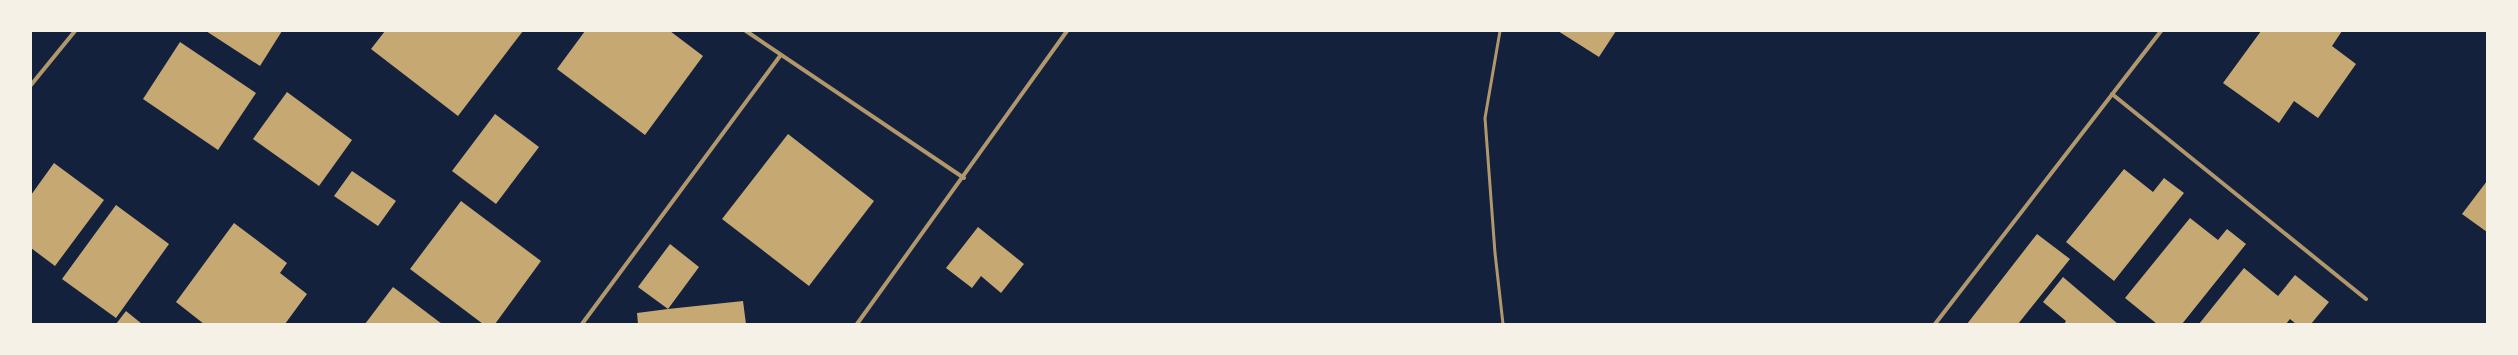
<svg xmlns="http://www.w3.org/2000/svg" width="2518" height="355" font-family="Mulish,sans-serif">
<rect width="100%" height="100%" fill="#14213d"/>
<g fill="#c6a872">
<polygon points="206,31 282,31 260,66"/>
<polygon points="385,31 523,31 458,116 371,49"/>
<polygon points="585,31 670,31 703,56 645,135 557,69"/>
<polygon points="1558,31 1616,31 1599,57"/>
<polygon points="2261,31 2342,31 2332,46 2356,64 2318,118 2294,101 2279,123 2223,83"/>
<polygon points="180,42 256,93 218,150 143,99"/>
<polygon points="287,92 352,140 319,186 253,139"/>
<polygon points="495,114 539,147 496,204 452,171"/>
<polygon points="788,134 874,201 809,286 722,219"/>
<polygon points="54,163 104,200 55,266 31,248 31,195"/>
<polygon points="2124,169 2153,192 2164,178 2184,193 2114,281 2066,242"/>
<polygon points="352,171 396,201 378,226 334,196"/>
<polygon points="2487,181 2487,232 2462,214"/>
<polygon points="461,201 541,261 495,324 483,324 410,269"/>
<polygon points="116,205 169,244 116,318 62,279"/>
<polygon points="2190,218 2218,240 2227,229 2246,244 2182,324 2157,324 2125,298"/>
<polygon points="234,223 287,263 280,273 307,294 285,324 204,324 176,302"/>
<polygon points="978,227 1024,264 1001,293 981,276 972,288 946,268"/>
<polygon points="2037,234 2070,259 2018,324 1967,324"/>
<polygon points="670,244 699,267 668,309 743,301 746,324 638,324 637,313 668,309 638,287"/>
<polygon points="2244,268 2278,296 2295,275 2329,302 2311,324 2296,324 2290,319 2286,324 2199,324"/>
<polygon points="2063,277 2118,324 2064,324 2066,321 2043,302"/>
<polygon points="393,287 442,324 365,324"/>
<polygon points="126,311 142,324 116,324"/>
</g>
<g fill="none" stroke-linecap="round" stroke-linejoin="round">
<polyline stroke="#b1986c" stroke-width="3" points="1500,31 1485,118 1495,253 1503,324"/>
<g stroke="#b1986c" stroke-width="4">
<polyline points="746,31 964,178"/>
<polyline points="31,85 75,31"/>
<polyline points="2112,94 2366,299"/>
<polyline points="582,324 780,56"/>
<polyline points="857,324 1067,31"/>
<polyline points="1935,324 2161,31"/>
</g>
</g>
<rect width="2518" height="355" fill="none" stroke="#f6f1e7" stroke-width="64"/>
</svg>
